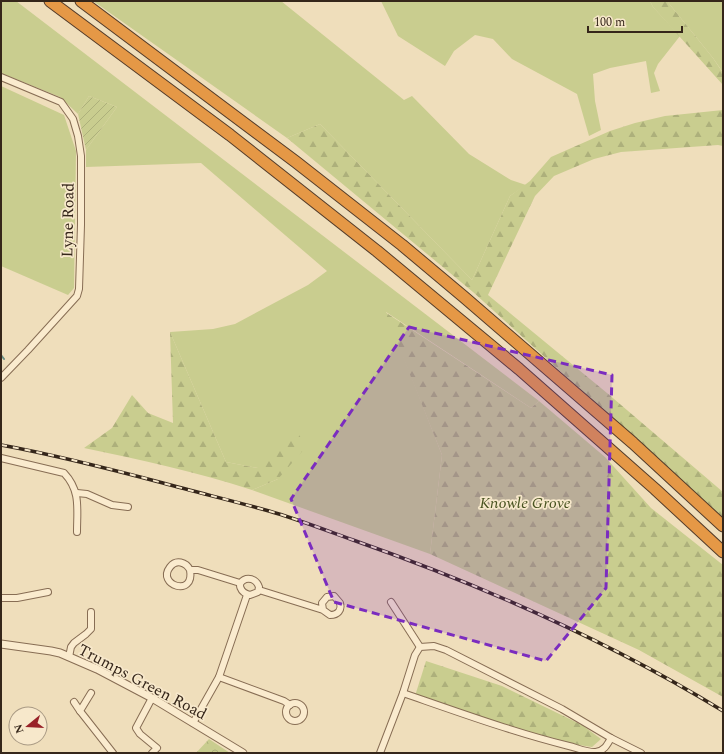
<svg xmlns="http://www.w3.org/2000/svg" width="724" height="754" font-family="Spectral,serif">
<defs>
<pattern id="forest-firs" width="22" height="20" patternUnits="userSpaceOnUse"><rect width="22" height="20" fill="#c9cd8f"/><path d="M5 1l3.5 6h-7zM16 11l3.5 6h-7z" fill="#adb07b"/></pattern>
<pattern id="park-crowns" width="20" height="18" patternUnits="userSpaceOnUse"><rect width="20" height="18" fill="#c9cd8f"/><path d="M2 6a3 3 0 1 1 6 0M12 15a3 3 0 1 1 6 0" fill="none" stroke="#adb07b"/></pattern>
<pattern id="garden-furrows" width="10" height="10" patternUnits="userSpaceOnUse"><rect width="10" height="10" fill="#c9cd8f"/><path d="M-1 1l2-2M0 10L10 0M9 11l2-2" fill="none" stroke="#adb07b"/></pattern>
</defs>
<rect width="100%" height="100%" fill="#efdebb"/>
<g fill="#c9cd8f">
<polygon points="1,1 16,1 539,401 531,408 386,312 442,455 430,554 252,490 278,479 258,468 226,462 170,332 213,329 235,324 308,285 327,271 201,163 86,167 86,150 117,107 89,96 78,114 60,97 1,73"/>
<polygon points="93,1 281,1 404,100 412,96 469,154 511,180 526,185 510,196 472,280 320,124 287,138"/>
<polygon points="381,1 650,1 653,7 680,36 658,64 654,73 660,91 651,93 646,61 610,68 593,74 595,101 601,130 589,136 577,94 512,59 493,39 475,35 454,51 445,66 398,36"/>
<polygon points="667,1 723,1 723,71 722,71 713,58"/>
<polygon points="1,86 64,115 76,151 74,288 68,295 1,266"/>
</g>
<g fill="url(#forest-firs)">
<polygon points="650,1 667,1 713,58 723,73 723,85 653,7"/>
<polygon points="723,110 723,146 718,145 621,152 594,159 554,176 535,196 488,295 607,393 723,492 723,519 473,292 287,138 320,124 472,280 510,196 530,181 551,157 610,131 635,123 665,116"/>
<polygon points="385,312 531,408 539,401 605,457 651,508 723,565 723,697 639,650 430,554 442,455"/>
<path d="M170,332L226,462L258,468L298,433L306,447L278,479L252,490C197,472 141,460 84,448L112,428L132,395L148,413L173,423Z"/>
<polygon points="426,661 502,686 582,725 601,739 592,747 559,742 415,696"/>
</g>
<polygon fill="url(#park-crowns)" points="209,739 230,753 196,753"/>
<polygon fill="url(#garden-furrows)" points="89,96 117,107 86,150 78,114"/>
<g fill="none" stroke-linecap="round" stroke-linejoin="round">
<polyline stroke="#678d82" stroke-width="2" points="1,355 4,359"/>
<defs>
<g id="minor">
<polyline points="1,77 61,102 73,119 78,136 81,156 81,225 79,289 77,296 28,350 1,378"/>
<path d="M1,458L64,473C81,491 77,509 77,532"/>
<polyline points="77,493 87,494 112,505 128,507"/>
<path d="M190,570C195,598 156,585 170,567C176,559 186,562 190,570H198L240,583"/>
<path d="M246,579C252,578 257,581 259,587L258,592L250,595C241,593 235,583 246,579Z"/>
<path d="M259,590L323,610L330,615C338,615 342,610 340,603L334,596L327,597L322,603L323,610"/>
<polyline points="1,598 17,598 48,592"/>
<polyline points="391,602 420,647"/>
<polyline points="69,657 71,647 74,643 86,634 91,629 91,612"/>
<polyline points="219,677 247,595"/>
<polyline points="91,693 80,711 113,753"/>
<path d="M403,693C458,712 513,732 569,746C577,748 589,753 596,752C605,750 607,745 611,738"/>
<polyline points="152,698 136,728 140,734 157,748 152,753"/>
<polyline points="74,702 80,711"/>
<circle cx="295" cy="712" r="9"/>
<polyline points="193,723 219,677 284,701 290,705"/>
<polyline points="380,753 403,693 415,655 420,647 434,646 446,650 562,709 611,738 641,753"/>
</g>
<polyline id="tertiary" points="1,644 51,651 60,653 97,669 152,698 243,753"/>
<g id="motorway">
<polyline points="50,1 230,135 377,251 519,369 655,489 723,552"/>
<polyline points="81,1 296,162 402,245 464,297 633,443 723,526"/>
</g>
</defs>
<use href="#minor" stroke="#876d54" stroke-width="8"/>
<use href="#tertiary" stroke="#876d54" stroke-width="9"/>
<use href="#motorway" stroke="#543c2a" stroke-width="13"/>
<use href="#minor" stroke="#faebce" stroke-width="6"/>
<use href="#tertiary" stroke="#faebce" stroke-width="7"/>
<use href="#motorway" stroke="#e59846" stroke-width="11"/>
<defs>
<path id="rail" d="M1,445C56,455 110,469 163,483C199,493 234,501 269,511C297,519 325,530 353,540C481,585 607,640 723,711"/>
</defs>
<use href="#rail" stroke="#35261a" stroke-width="3.5"/>
<use href="#rail" stroke="#f7e8cb" stroke-width="2" stroke-dasharray="6" stroke-linecap="butt"/>
</g>
<path fill="#7b2cbf" fill-opacity="0.2" stroke="#7b2cbf" stroke-width="3" stroke-dasharray="8 5" stroke-linejoin="round" d="M409,327L612,375L606,588L546,661L334,602L291,499Z"/>
<g text-anchor="middle" stroke-width="3.5" stroke-linejoin="round" paint-order="stroke">
<g font-size="16" fill="#35261a" stroke="#f7e8cb">
<text transform="translate(67 220) rotate(-89)" y="6">Lyne Road</text>
<text transform="translate(143 681) rotate(28)" y="6">Trumps Green Road</text>
</g>
<g font-size="16" font-style="italic" fill="#485320" stroke="#f7e8cb">
<text x="525" y="508">Knowle Grove</text>
</g>
</g>
<rect width="724" height="754" fill="none" stroke="#35261a" stroke-width="4"/>
<g transform="translate(28 726) rotate(252)"><circle r="19" fill="#f7e8cb" stroke="#a99a84"/>
<path d="M0-3L7 15L0 10L-7 15Z" fill="#992228"/>
<text y="-6" font-size="11" font-weight="bold" text-anchor="middle" fill="#35261a">N</text>
</g>
<path d="M588 26v6h94v-6" fill="none" stroke="#35261a" stroke-width="2"/>
<text x="594" y="26" font-size="12" fill="#35261a" stroke="#f7e8cb" stroke-width="3" paint-order="stroke">100 m</text>
</svg>
